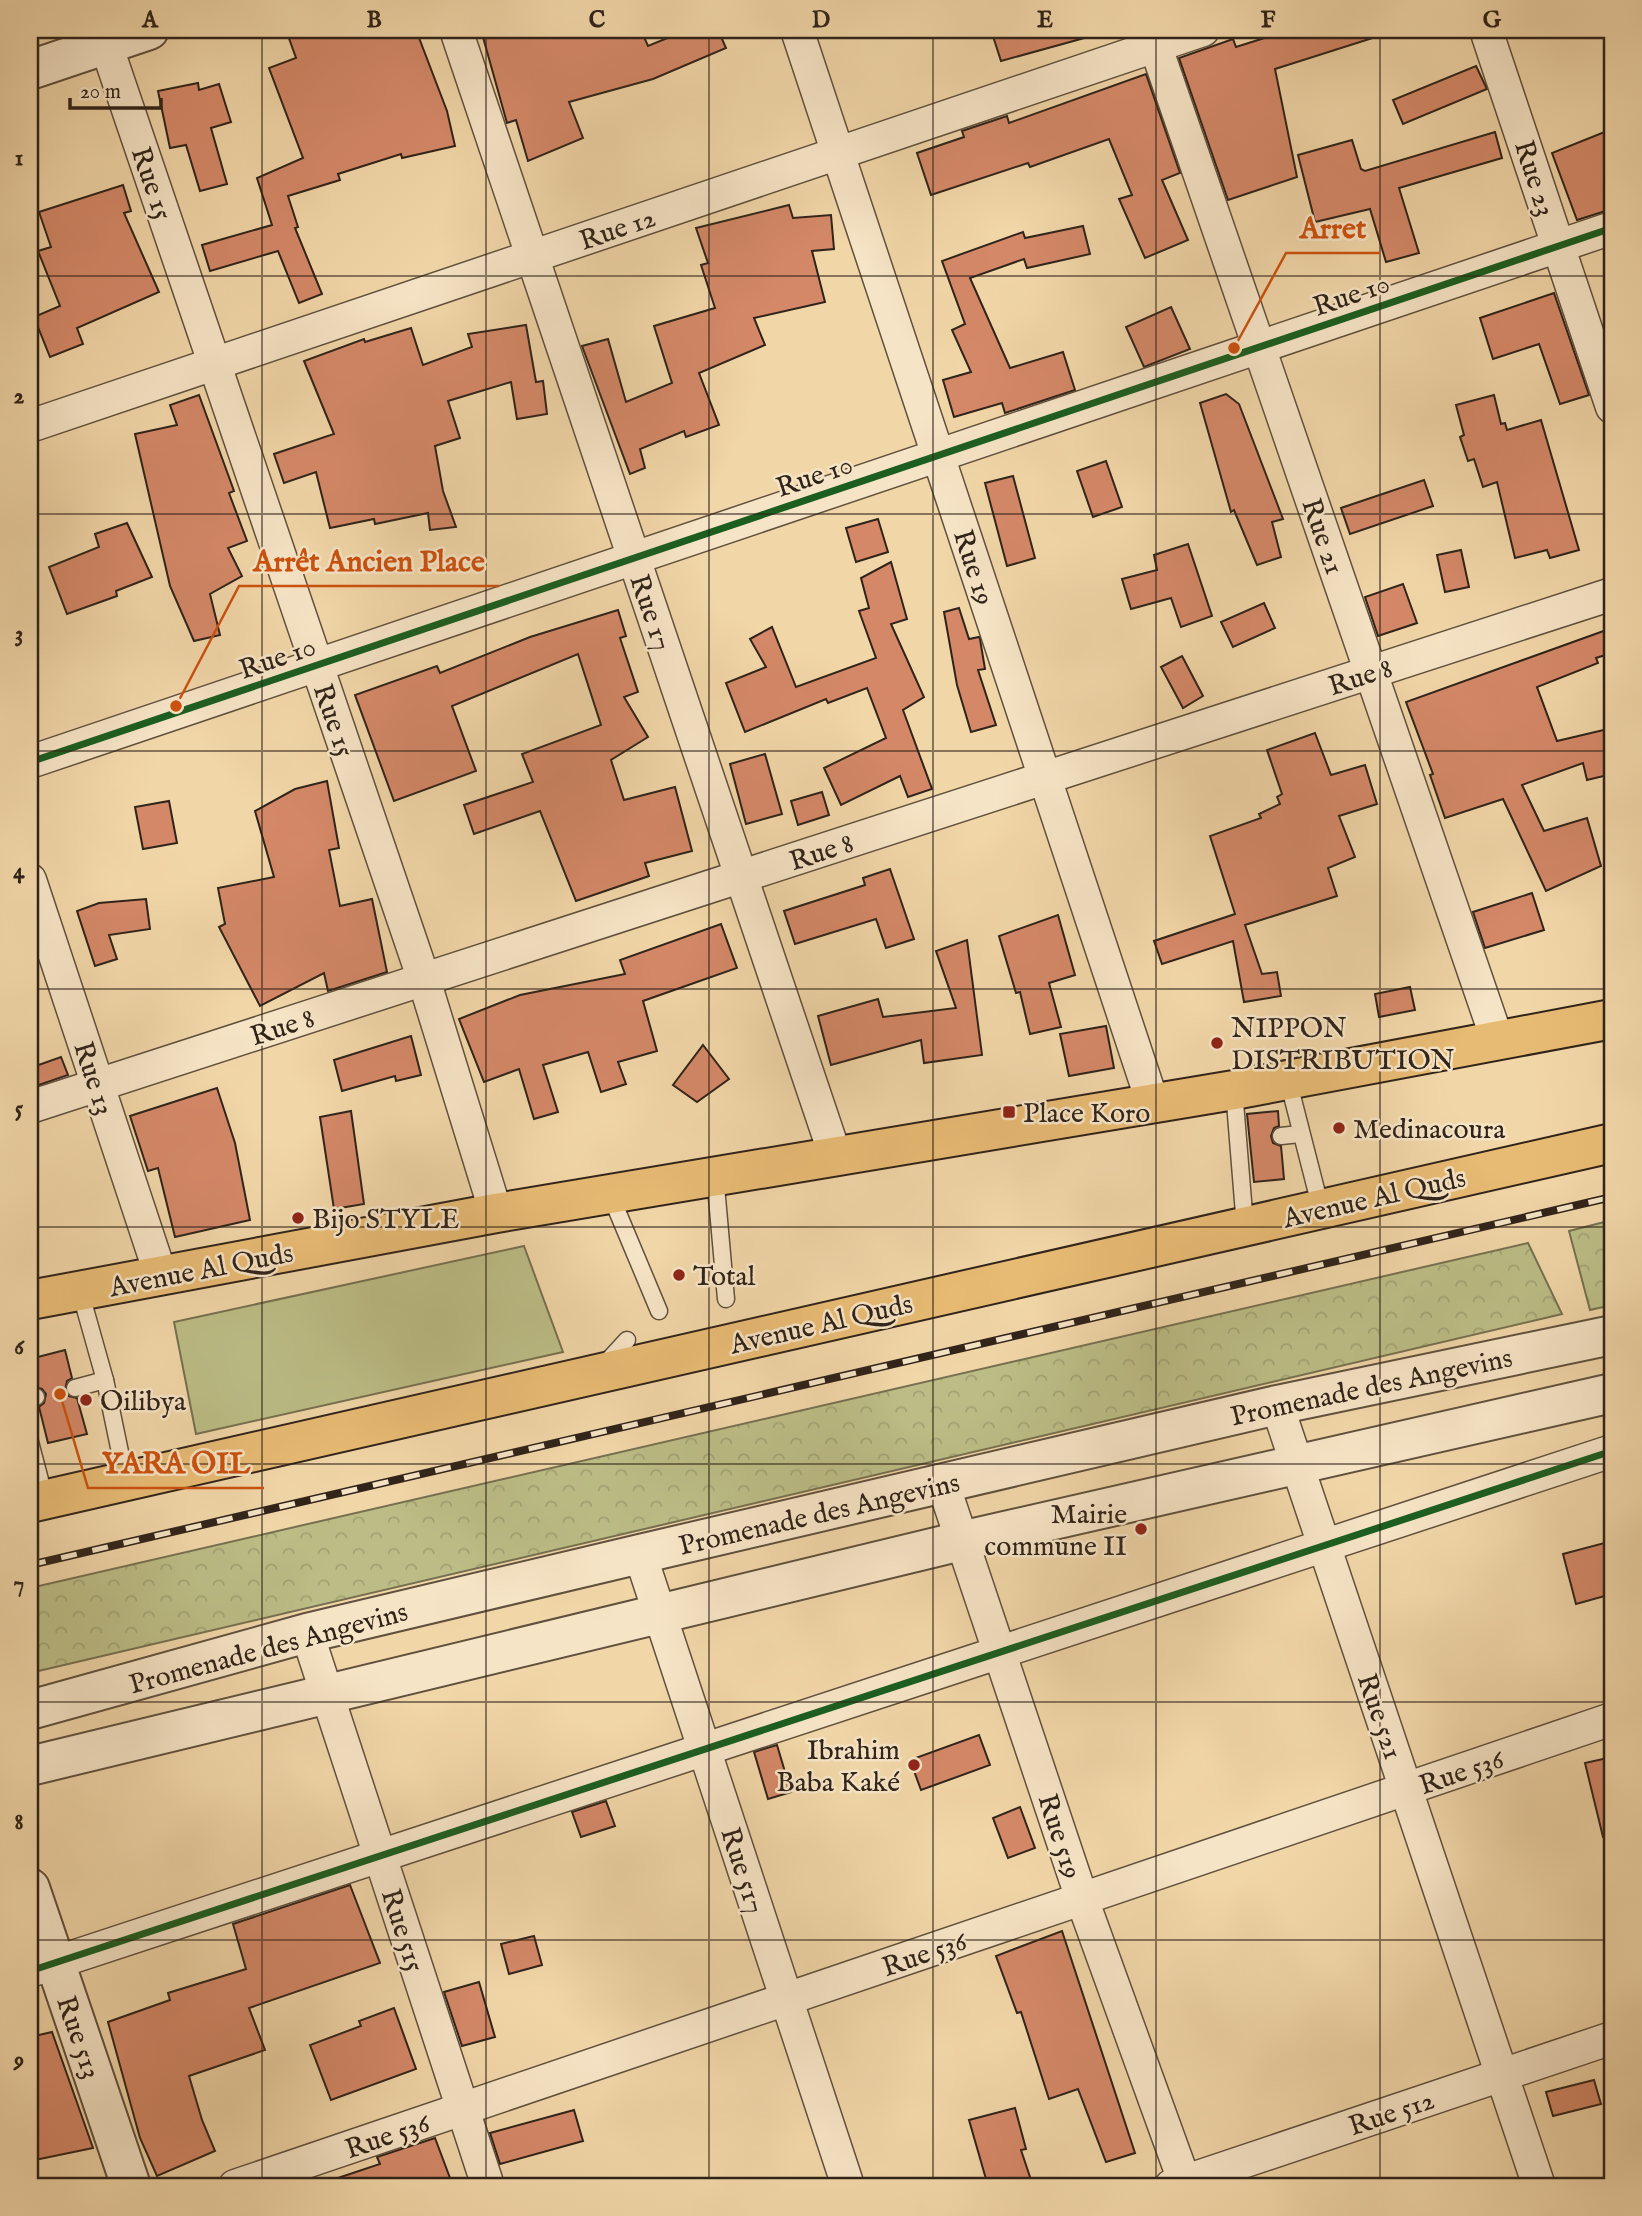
<svg xmlns="http://www.w3.org/2000/svg" width="1642" height="2216" font-family="'IM FELL English',serif">
<defs>
<pattern id="park-crowns" width="20" height="18" patternUnits="userSpaceOnUse" patternTransform="scale(1.75)"><rect width="20" height="18" fill="#bcbd86"/><path d="M2 6a3 3 0 1 1 6 0M12 15a3 3 0 1 1 6 0" fill="none" stroke="#a2a273"/></pattern>
</defs>
<rect width="100%" height="100%" fill="#f1d6a8"/>
<filter id="stains"><feTurbulence type="fractalNoise" baseFrequency=".00286" numOctaves="4"/><feColorMatrix values="0 0 0 0 .2 0 0 0 0 .09 0 0 0 0 .02 0 0 0 .5 -.17"/></filter>
<radialGradient id="worn" r=".72"><stop offset=".6" stop-color="#630" stop-opacity="0"/><stop offset="1" stop-color="#630" stop-opacity=".3"/></radialGradient>
<g fill="url(#park-crowns)" stroke="#767050" stroke-width="2">
<polygon points="1612,1220 1612,1305 1590,1310 1569,1231"/>
<polygon points="1528,1243 1562,1314 30,1673 30,1588"/>
</g>
<polygon fill="#bcbd86" stroke="#767050" stroke-width="2" points="524,1246 563,1352 196,1434 174,1322"/>
<g fill="#d48868" stroke="#302319" stroke-width="2">
<polygon points="286,30 416,30 447,111 455,146 402,158 401,154 338,174 340,180 288,196 298,227 295,228 322,294 299,303 278,251 210,271 202,245 272,225 257,178 303,158 269,68 296,58"/>
<polygon points="481,30 641,30 648,46 687,30 718,30 726,48 653,79 569,102 583,138 528,161 516,120 507,123"/>
<polygon points="991,30 1087,30 1088,37 1001,61"/>
<polygon points="1290,30 1382,30 1382,35 1275,69 1297,177 1228,200 1179,58 1233,39 1236,47"/>
<polygon points="1476,66 1487,89 1403,124 1393,100"/>
<polygon points="1146,74 1180,173 1162,180 1188,240 1145,258 1119,199 1132,195 1109,139 1030,167 1028,163 931,195 917,153 964,137 962,131 1007,116 1009,123"/>
<polygon points="198,83 199,90 219,84 231,122 211,128 227,184 200,191 186,145 170,148 158,91"/>
<polygon points="1612,129 1612,209 1577,220 1552,153"/>
<polygon points="1495,132 1502,158 1399,188 1419,253 1386,262 1370,209 1315,222 1298,155 1352,140 1361,169 1365,171"/>
<polygon points="123,185 131,211 124,213 159,292 77,328 83,344 50,357 34,317 60,306 38,251 51,247 39,212"/>
<polygon points="789,205 793,218 831,215 834,249 812,251 825,302 754,318 765,345 699,373 719,425 686,437 684,431 640,449 645,468 630,474 582,346 608,339 626,402 672,383 654,326 715,308 701,265 708,263 696,228"/>
<polygon points="1083,226 1090,254 1027,268 1024,259 970,278 1010,368 1063,352 1075,390 1005,413 1002,403 954,417 943,380 971,372 952,330 965,324 942,261 1023,232 1025,238"/>
<polygon points="1554,293 1589,395 1560,404 1539,344 1493,359 1480,318"/>
<polygon points="1171,307 1190,349 1144,367 1126,327"/>
<polygon points="526,325 536,382 543,381 547,414 517,419 511,382 448,401 460,438 435,446 443,491 456,527 430,530 428,513 375,524 374,519 330,528 316,472 284,483 274,454 334,434 304,361 364,339 365,342 411,328 423,365 472,347 468,334"/>
<polygon points="1226,394 1239,404 1283,519 1272,522 1281,557 1257,565 1234,510 1231,512 1200,403"/>
<polygon points="199,395 234,491 229,493 247,541 228,548 242,576 210,594 220,635 194,641 170,586 135,434 177,425 170,405"/>
<polygon points="1494,395 1501,424 1505,423 1507,430 1541,420 1579,550 1550,558 1547,550 1515,558 1497,482 1483,487 1474,459 1468,461 1460,437 1464,435 1456,405"/>
<polygon points="1106,461 1122,507 1093,517 1077,471"/>
<polygon points="1013,476 1035,558 1007,566 985,483"/>
<polygon points="1424,480 1433,506 1350,534 1341,508"/>
<polygon points="878,519 888,552 856,562 846,528"/>
<polygon points="127,523 152,577 116,591 117,596 67,614 49,567 99,547 95,534"/>
<polygon points="1188,544 1212,616 1181,627 1171,598 1131,609 1122,579 1157,570 1154,555"/>
<polygon points="1461,550 1469,587 1445,592 1437,555"/>
<polygon points="891,562 907,619 891,624 924,697 903,710 932,789 908,797 900,776 841,805 824,768 886,738 867,688 828,703 826,699 745,732 726,683 766,667 750,639 772,627 796,687 876,658 859,611 869,608 861,578"/>
<polygon points="1403,584 1417,623 1378,636 1365,597"/>
<polygon points="1264,603 1275,628 1233,647 1221,622"/>
<polygon points="959,608 969,639 979,637 980,639 985,669 978,670 996,725 971,732 957,685 944,612"/>
<polygon points="618,610 626,636 620,638 638,692 624,697 648,737 611,760 624,800 675,787 692,851 645,863 649,876 576,901 540,811 474,834 464,805 533,782 522,754 601,725 578,654 452,706 476,771 394,801 355,695 437,666 440,673 530,637"/>
<polygon points="1612,628 1612,653 1596,658 1598,663 1537,687 1557,741 1612,728 1612,774 1587,780 1583,763 1522,785 1544,831 1587,818 1601,866 1546,891 1503,799 1445,818 1430,775 1433,774 1406,702"/>
<polygon points="1182,656 1203,696 1183,708 1161,667"/>
<polygon points="1315,733 1331,775 1365,765 1377,804 1339,816 1355,857 1328,868 1337,896 1245,925 1262,974 1277,972 1281,996 1244,1002 1233,941 1162,964 1154,941 1235,914 1210,836 1261,818 1259,814 1280,804 1277,797 1282,794 1267,750"/>
<polygon points="765,754 782,814 746,824 730,764"/>
<polygon points="327,781 339,848 329,850 340,906 372,899 387,972 328,991 324,973 260,1006 219,927 225,924 218,888 274,877 255,811 295,789"/>
<polygon points="822,792 829,815 798,825 791,801"/>
<polygon points="169,801 177,843 143,849 135,807"/>
<polygon points="890,869 914,939 886,948 876,919 795,944 784,911 865,885 863,878"/>
<polygon points="1532,893 1544,930 1485,948 1473,912"/>
<polygon points="146,899 150,929 109,935 117,959 95,966 77,911 99,903"/>
<polygon points="1058,915 1075,975 1049,983 1061,1027 1030,1034 1020,992 1016,993 999,936"/>
<polygon points="721,924 737,968 643,1001 657,1051 618,1062 626,1084 601,1092 588,1052 543,1065 558,1112 534,1119 519,1069 484,1082 459,1019 520,995 625,974 620,960"/>
<polygon points="967,940 982,1055 924,1063 921,1040 831,1065 818,1016 878,999 883,1017 956,1008 936,951"/>
<polygon points="1410,987 1415,1010 1379,1017 1375,994"/>
<polygon points="1106,1026 1114,1068 1069,1076 1060,1034"/>
<polygon points="411,1036 421,1075 396,1081 395,1076 342,1091 334,1060"/>
<polygon points="703,1045 729,1079 697,1102 673,1085"/>
<polygon points="61,1057 68,1075 30,1088 30,1068"/>
<polygon points="217,1088 235,1143 250,1220 175,1237 158,1168 148,1171 130,1116"/>
<polygon points="351,1111 364,1204 334,1209 320,1117"/>
<polygon points="1278,1111 1279,1126 1274,1128 1271,1136 1273,1143 1281,1146 1284,1179 1254,1182 1247,1114"/>
<polygon points="65,1350 72,1378 67,1381 65,1390 68,1396 77,1398 87,1434 48,1443 39,1407 44,1403 46,1394 42,1389 34,1387 30,1359"/>
<polygon points="1612,1541 1612,1594 1576,1604 1563,1554"/>
<polygon points="979,1735 990,1765 921,1790 910,1760"/>
<polygon points="777,1745 791,1792 768,1799 754,1752"/>
<polygon points="1612,1757 1612,1836 1603,1837 1585,1763"/>
<polygon points="606,1801 615,1826 581,1837 572,1812"/>
<polygon points="1020,1807 1035,1848 1008,1858 993,1818"/>
<polygon points="350,1885 380,1963 249,2008 265,2050 189,2076 202,2120 215,2151 157,2176 140,2138 108,2022 170,2000 168,1993 246,1969 233,1924"/>
<polygon points="1062,1931 1135,2153 1106,2162 1078,2089 1049,2099 1021,2012 1017,2013 996,1956"/>
<polygon points="534,1936 542,1965 509,1974 501,1944"/>
<polygon points="479,1982 495,2037 462,2046 444,1992"/>
<polygon points="394,2008 416,2069 331,2100 310,2045 361,2026 359,2021"/>
<polygon points="52,2032 93,2148 30,2161 30,2037"/>
<polygon points="1594,2080 1601,2104 1553,2116 1546,2092"/>
<polygon points="1015,2108 1026,2149 1021,2150 1033,2186 988,2186 969,2120"/>
<polygon points="574,2110 583,2141 500,2164 490,2133"/>
<polygon points="435,2138 453,2186 327,2186 326,2182 380,2164 377,2157"/>
</g>
<g fill="none" stroke-linecap="round" stroke-linejoin="round">
<defs>
<g id="service">
<polyline points="1288,1080 1321,1209"/>
<polyline points="1234,1090 1245,1226"/>
<polyline points="1281,1136 1300,1134"/>
<polyline points="715,1175 726,1299"/>
<polyline points="610,1194 659,1311"/>
<polyline points="80,1291 105,1380 126,1481"/>
<polyline points="604,1365 627,1340"/>
<polyline points="75,1388 105,1380"/>
<polyline points="30,1399 36,1397"/>
<polyline points="30,1442 45,1499"/>
</g>
<g id="minor">
<polyline points="101,30 424,980 496,1213"/>
<polyline points="456,30 835,1155"/>
<polyline points="797,30 1153,1104"/>
<polyline points="1150,30 1498,1042"/>
<polyline points="1486,30 1612,407"/>
<polyline points="30,426 1203,30"/>
<polyline points="30,762 1612,228"/>
<polyline points="30,880 161,1276"/>
<polyline points="30,1107 1612,594"/>
<polyline points="1277,1405 1539,2186"/>
<polyline points="943,1484 1082,1899 1186,2186"/>
<polyline points="640,1554 848,2186"/>
<polyline points="307,1633 488,2186"/>
<polyline points="30,1971 1612,1451"/>
<polyline points="235,2186 1612,1719"/>
<polyline points="1171,2186 1612,2038"/>
</g>
<g id="tertiary">
<polyline points="30,70 149,30"/>
<polyline points="30,1710 307,1633 640,1554 1277,1405 1612,1335"/>
<polyline points="30,1766 961,1541 1612,1393"/>
<polyline points="30,1888 131,2186"/>
</g>
<g id="primary">
<polyline points="30,1300 496,1213 1234,1090 1612,1019"/>
<polyline points="30,1503 1612,1143"/>
</g>
</defs>
<use href="#service" stroke="#60503d" stroke-width="19"/>
<use href="#minor" stroke="#60503d" stroke-width="35"/>
<use href="#tertiary" stroke="#60503d" stroke-width="42"/>
<use href="#primary" stroke="#302319" stroke-width="42"/>
<use href="#service" stroke="#f6e4c6" stroke-width="16"/>
<use href="#minor" stroke="#f6e4c6" stroke-width="32"/>
<use href="#tertiary" stroke="#f6e4c6" stroke-width="38"/>
<use href="#primary" stroke="#e8bb74" stroke-width="38"/>
<defs>
<polyline id="rail" points="30,1565 1612,1197"/>
</defs>
<use href="#rail" stroke="#302319" stroke-width="8"/>
<use href="#rail" stroke="#f6e4c6" stroke-width="5" stroke-dasharray="16" stroke-linecap="butt"/>
<defs>
<g id="cycleway">
<polyline points="30,762 1612,228"/>
<polyline points="30,1971 1612,1451"/>
</g>
</defs>
<use href="#cycleway" stroke="#f6e4c6" stroke-width="11"/>
<use href="#cycleway" stroke="#1b5e20" stroke-width="7"/>
</g>
<path fill="none" stroke="#302319" stroke-width="2" stroke-opacity="0.55" d="M262,30V2186M486,30V2186M709,30V2186M933,30V2186M1156,30V2186M1380,30V2186M30,276H1612M30,514H1612M30,751H1612M30,989H1612M30,1227H1612M30,1464H1612M30,1702H1612M30,1940H1612"/>
<g fill="#8f2418" stroke="#f6e4c6" stroke-width="2.5">
<circle cx="1217" cy="1043" r="7"/>
<rect x="1002" y="1105" width="14" height="14" rx="3.5"/>
<circle cx="1339" cy="1128" r="7"/>
<circle cx="298" cy="1218" r="7"/>
<circle cx="679" cy="1275" r="7"/>
<circle cx="86" cy="1400" r="7"/>
<circle cx="1141" cy="1529" r="7"/>
<circle cx="914" cy="1765" r="7"/>
</g>
<g text-anchor="middle" stroke-width="5" stroke-linejoin="round" paint-order="stroke">
<g font-size="28" fill="#302319" stroke="#f6e4c6">
<text transform="translate(1536 178) rotate(72)" y="10">Rue 23</text>
<text transform="translate(153 183) rotate(71)" y="10">Rue 15</text>
<text transform="translate(617 228) rotate(-19)" y="10">Rue 12</text>
<text transform="translate(1351 294) rotate(-19)" y="10">Rue 10</text>
<text transform="translate(814 475) rotate(-19)" y="10">Rue 10</text>
<text transform="translate(1324 536) rotate(71)" y="10">Rue 21</text>
<text transform="translate(975 567) rotate(72)" y="10">Rue 19</text>
<text transform="translate(652 612) rotate(71)" y="10">Rue 17</text>
<text transform="translate(277 657) rotate(-19)" y="10">Rue 10</text>
<text transform="translate(1360 676) rotate(-18)" y="10">Rue 8</text>
<text transform="translate(335 720) rotate(71)" y="10">Rue 15</text>
<text transform="translate(821 851) rotate(-18)" y="10">Rue 8</text>
<text transform="translate(282 1026) rotate(-18)" y="10">Rue 8</text>
<text transform="translate(95 1078) rotate(72)" y="10">Rue 13</text>
<text transform="translate(1374 1197) rotate(-13)" y="10">Avenue Al Quds</text>
<text transform="translate(201 1269) rotate(-11)" y="10">Avenue Al Quds</text>
<text transform="translate(821 1323) rotate(-13)" y="10">Avenue Al Quds</text>
<text transform="translate(1371 1386) rotate(-12)" y="10">Promenade des Angevins</text>
<text transform="translate(819 1513) rotate(-13)" y="10">Promenade des Angevins</text>
<text transform="translate(268 1647) rotate(-15)" y="10">Promenade des Angevins</text>
<text transform="translate(1381 1716) rotate(71)" y="10">Rue 521</text>
<text transform="translate(1461 1771) rotate(-19)" y="10">Rue 536</text>
<text transform="translate(1061 1836) rotate(72)" y="10">Rue 519</text>
<text transform="translate(744 1870) rotate(72)" y="10">Rue 517</text>
<text transform="translate(404 1930) rotate(72)" y="10">Rue 515</text>
<text transform="translate(924 1953) rotate(-19)" y="10">Rue 536</text>
<text transform="translate(80 2037) rotate(71)" y="10">Rue 513</text>
<text transform="translate(1391 2112) rotate(-19)" y="10">Rue 512</text>
<text transform="translate(387 2135) rotate(-19)" y="10">Rue 536</text>
</g>
<g font-size="28" fill="#302319" stroke="#f6e4c6" text-anchor="start">
<text x="1231" y="1037">NIPPON<tspan x="1231" dy="32">DISTRIBUTION</tspan></text>
<text x="1023" y="1122">Place Koro</text>
<text x="1353" y="1138">Medinacoura</text>
<text x="312" y="1228">Bijo STYLE</text>
<text x="693" y="1285">Total</text>
<text x="100" y="1410">Oilibya</text>
<text x="1127" y="1523" text-anchor="end">Mairie<tspan x="1127" dy="32">commune II</tspan></text>
<text x="900" y="1759" text-anchor="end">Ibrahim<tspan x="900" dy="32">Baba Kaké</tspan></text>
</g>
</g>
<path fill="none" stroke="#cc510e" stroke-width="2.5" d="M1234 348L1286 253H1380M176 706L239 586H499M60 1394L88 1488H264"/>
<g fill="#cc510e" stroke="#f6e4c6" stroke-width="2.5">
<circle cx="1234" cy="348" r="7"/>
<circle cx="176" cy="706" r="7"/>
<circle cx="60" cy="1394" r="7"/>
</g>
<g font-size="30" text-anchor="middle" font-weight="bold" fill="#cc510e" stroke="#f6e4c6" stroke-width="5" stroke-linejoin="round" paint-order="stroke">
<text x="1333" y="238">Arret</text>
<text x="369" y="571">Arrêt Ancien Place</text>
<text x="176" y="1473">YARA OIL</text>
</g>
<rect width="1642" height="2216" fill="none" stroke="#f1d6a8" stroke-width="77"/>
<path d="M70 98v10h91v-10" fill="none" stroke="#302319" stroke-width="3.5"/>
<text x="80" y="98" font-size="21" fill="#302319" stroke="#f6e4c6" stroke-width="5" paint-order="stroke">20 m</text>
<rect x="38" y="38" width="1566" height="2140" fill="none" stroke="#302319" stroke-width="2.5"/>
<g font-size="23" text-anchor="middle" font-weight="bold" fill="#302319">
<text x="150" y="27">A</text>
<text x="374" y="27">B</text>
<text x="597" y="27">C</text>
<text x="821" y="27">D</text>
<text x="1045" y="27">E</text>
<text x="1268" y="27">F</text>
<text x="1492" y="27">G</text>
<text x="19" y="165">1</text>
<text x="19" y="403">2</text>
<text x="19" y="641">3</text>
<text x="19" y="878">4</text>
<text x="19" y="1116">5</text>
<text x="19" y="1354">6</text>
<text x="19" y="1591">7</text>
<text x="19" y="1829">8</text>
<text x="19" y="2067">9</text>
</g>
<rect width="100%" height="100%" filter="url(#stains)"/>
<rect width="100%" height="100%" fill="url(#worn)"/>
</svg>
